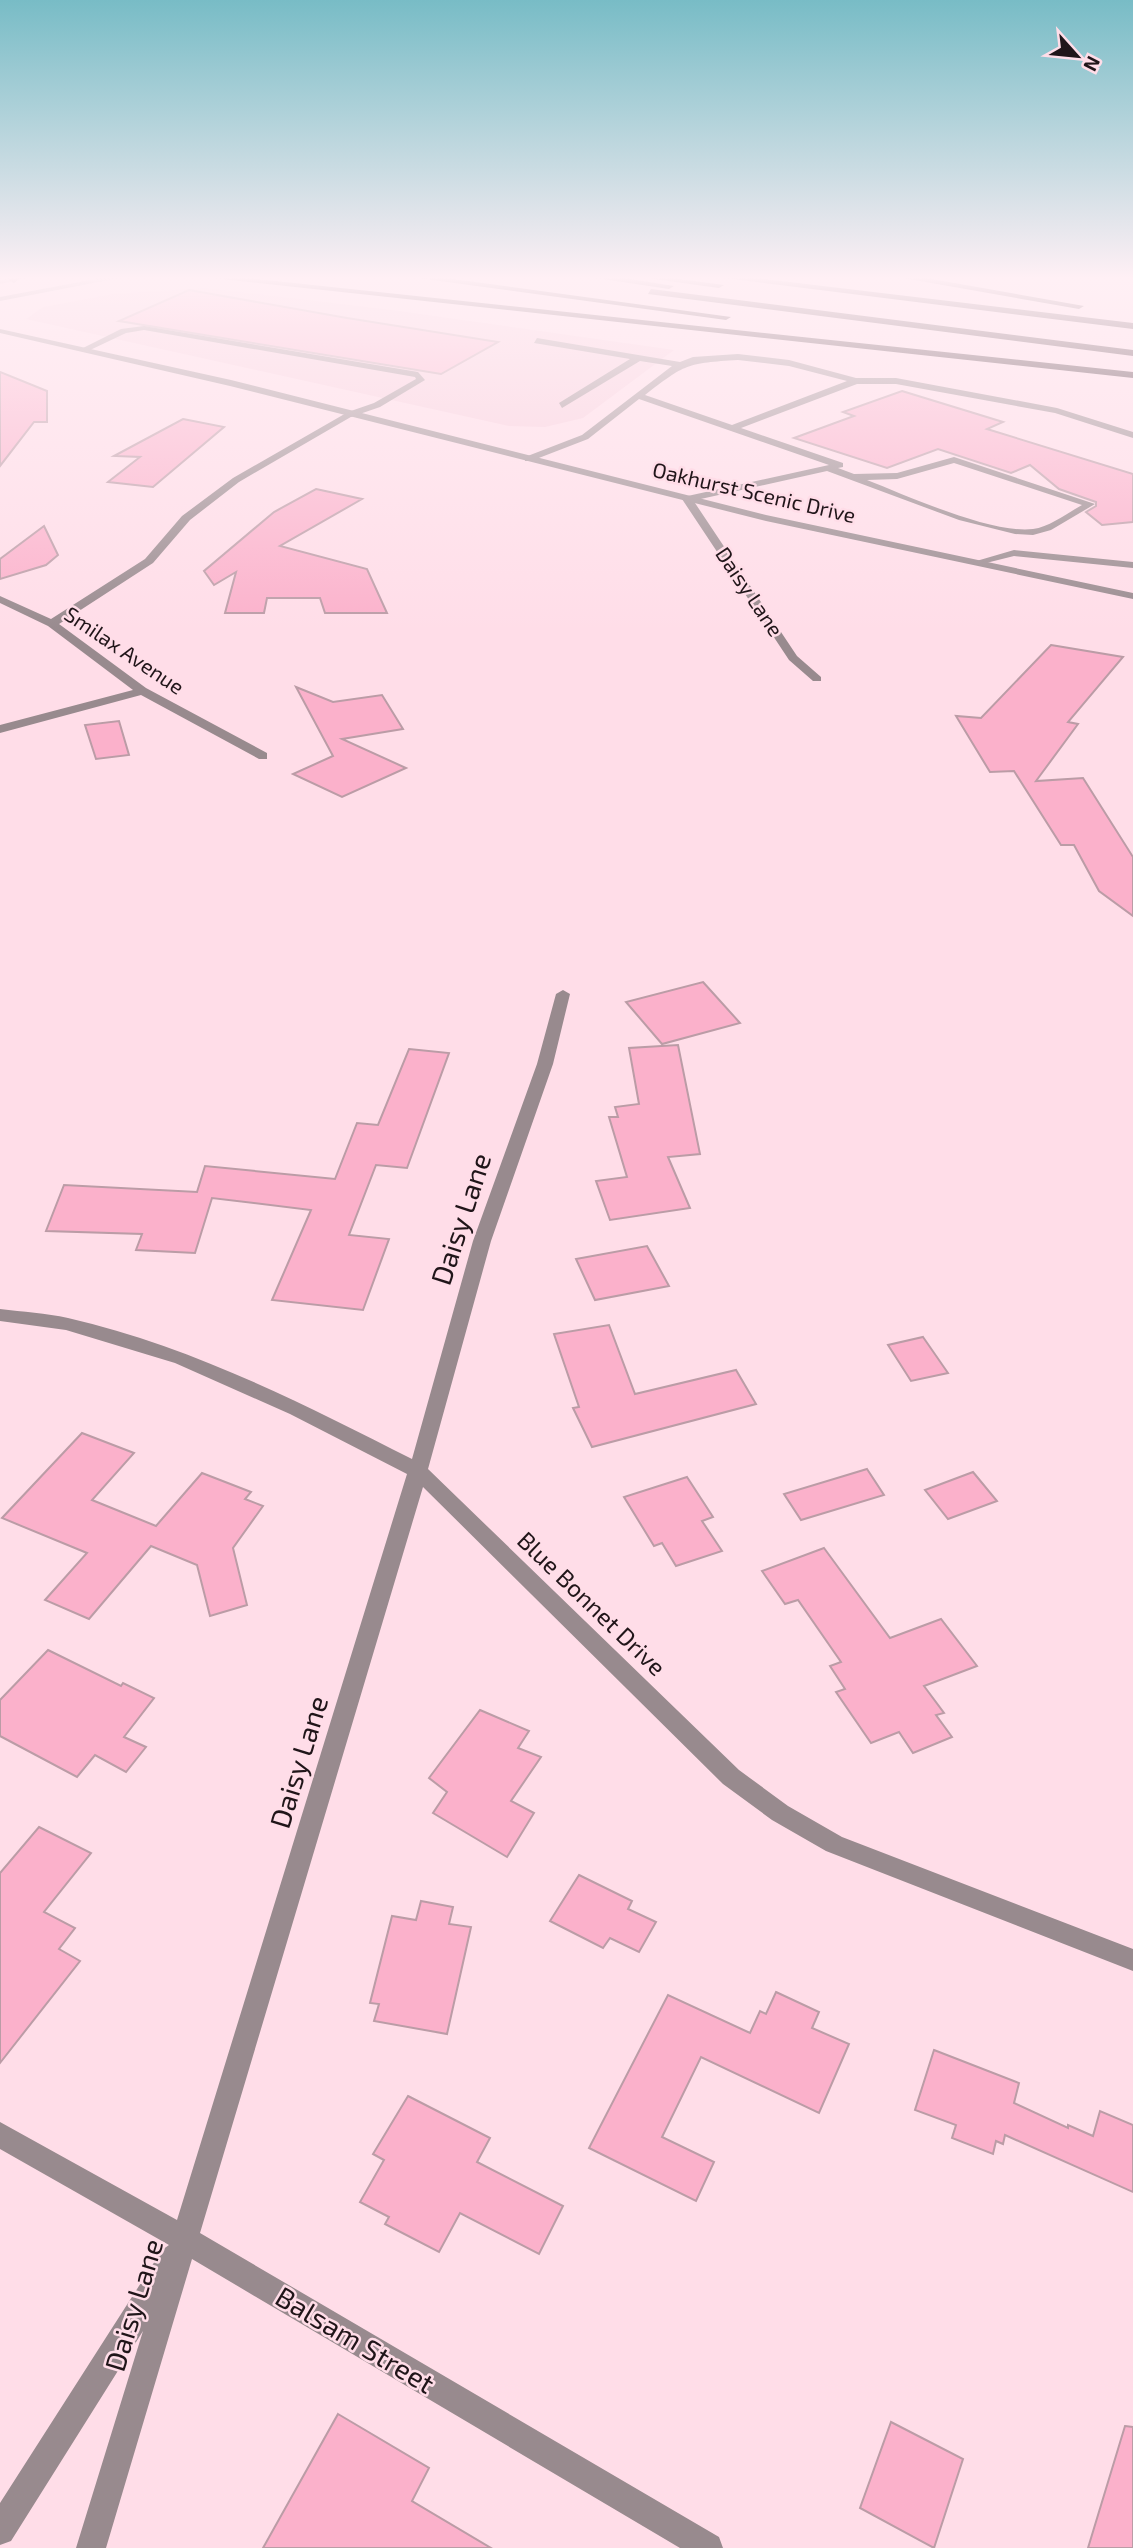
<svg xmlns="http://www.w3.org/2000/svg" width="1133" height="2548" font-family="'Exo 2',sans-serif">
<rect width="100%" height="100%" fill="#ffdde8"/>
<polygon fill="#f8cedc" points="205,288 392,310 674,350 583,418 545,427 509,426 26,319 43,307 113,294"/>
<g fill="#fbb1cb" stroke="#bb9ca6" stroke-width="2">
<polygon points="189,290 347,318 498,342 441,374 119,321"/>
<polygon points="0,372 47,391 47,422 34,422 0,466"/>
<polygon points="902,391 1003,422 987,429 1133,474 1133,522 1102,525 1086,512 1096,506 1096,502 1059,489 1030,465 1011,473 938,449 887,468 794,438 854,416 843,412"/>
<polygon points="183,419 224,427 153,487 108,482 140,457 114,456"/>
<polygon points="316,489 362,499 280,546 367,569 387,613 325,613 320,598 267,598 264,613 225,613 236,572 214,585 204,571 274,512"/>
<polygon points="44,526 58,555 46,565 0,579 0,559"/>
<polygon points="1051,645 1123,657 1068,722 1078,724 1036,781 1083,778 1133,857 1133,916 1099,891 1074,845 1061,845 1014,771 990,772 956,716 981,718"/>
<polygon points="296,687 333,702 382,695 403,729 342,739 406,768 342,797 293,774 333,756"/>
<polygon points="119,721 129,755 96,759 85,725"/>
<polygon points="703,982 740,1023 662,1044 626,1002"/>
<polygon points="678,1045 700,1154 668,1157 690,1208 610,1220 596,1181 627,1177 609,1117 618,1117 615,1107 639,1104 629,1048"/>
<polygon points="409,1049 449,1053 407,1168 376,1165 349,1235 389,1239 363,1310 272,1300 311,1210 212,1198 195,1253 136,1250 142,1234 46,1231 64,1185 197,1192 205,1166 335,1179 357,1123 378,1125"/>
<polygon points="647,1246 669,1286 595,1300 576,1259"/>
<polygon points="609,1325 635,1394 736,1370 756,1404 592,1447 573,1408 579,1407 554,1334"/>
<polygon points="923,1337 948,1373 911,1381 888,1345"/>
<polygon points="82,1433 134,1453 92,1500 156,1526 202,1473 251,1492 245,1499 263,1506 233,1548 247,1605 210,1616 197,1565 151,1546 89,1619 45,1600 87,1553 2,1518"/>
<polygon points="867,1469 884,1495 801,1520 784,1494"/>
<polygon points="973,1472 997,1501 948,1519 925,1490"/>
<polygon points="687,1477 713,1517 702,1521 722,1551 676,1566 662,1543 654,1546 624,1497"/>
<polygon points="824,1548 890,1638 941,1619 977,1666 924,1686 944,1713 936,1715 952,1737 913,1753 899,1732 871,1743 836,1692 845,1689 830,1666 841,1662 798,1600 785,1604 762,1571"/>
<polygon points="48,1650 121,1686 123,1683 154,1698 124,1737 146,1747 126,1772 95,1755 77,1777 0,1736 0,1700"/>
<polygon points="480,1710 529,1731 518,1748 541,1757 511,1801 534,1813 507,1857 433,1813 447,1792 429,1778"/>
<polygon points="39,1827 91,1853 44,1912 75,1928 59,1949 80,1961 0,2063 0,1873"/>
<polygon points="579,1875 632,1901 628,1909 656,1922 639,1952 610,1938 603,1948 550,1921"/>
<polygon points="421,1901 453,1907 449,1924 471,1927 447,2034 374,2021 379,2004 370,2003 392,1916 416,1920"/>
<polygon points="776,1992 819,2012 812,2028 849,2044 819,2113 701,2057 662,2137 714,2162 696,2201 589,2148 668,1995 750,2033 760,2011 766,2014"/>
<polygon points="934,2050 1019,2083 1014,2103 1068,2128 1068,2125 1093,2136 1100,2111 1133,2125 1133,2192 1005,2135 1003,2144 996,2141 993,2154 952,2138 956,2125 915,2110"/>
<polygon points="408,2096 490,2138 477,2162 563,2206 539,2254 460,2213 439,2252 385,2224 389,2217 360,2202 384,2160 373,2154"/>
<polygon points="338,2414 429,2468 412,2501 491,2548 263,2548"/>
<polygon points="891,2422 963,2459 934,2548 860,2508"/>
<polygon points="1125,2426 1133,2427 1133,2548 1088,2548"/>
</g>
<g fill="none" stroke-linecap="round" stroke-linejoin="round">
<g fill="#988a8e" fill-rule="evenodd">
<polygon points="144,326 418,372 425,380 380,407 351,417 346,414 348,412 374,403 416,379 415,377 144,330 126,333 88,351 81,349 121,329"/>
<path d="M537,338L680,362L693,357L738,354L789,360L856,378H896L1057,408L1133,432V438L1055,413L896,384H857L741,428L843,463V467L838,468L854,474L897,473L954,457L1095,504L1051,530L1033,535L1015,534L959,520L827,471L687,502L682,499L683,497L829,465L639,399L588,439L531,461H525V457L582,435L672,366L640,361L562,408L559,403L630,359L534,343ZM738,360L789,366L847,381L732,425L645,395C685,364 687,363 738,360ZM954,463L1082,505C1067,513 1050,527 1033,529C991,534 908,496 867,480L897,479Z"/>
<polygon points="1014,550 1133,562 1133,568 1014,556 978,565 973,562"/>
</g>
<g fill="#988a8e" fill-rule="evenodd">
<polygon points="348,412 356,414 239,482 190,520 153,563 59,624 146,688 267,753 267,759 259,759 141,695 0,733 0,725 133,690 48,626 0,603 0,596 51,619 145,559 182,516 233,478"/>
<polygon points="683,497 691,497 797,656 821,677 821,681 813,681 789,660 682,499"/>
<path d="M563,990L570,994L553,1064L491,1241L428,1469L739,1770L788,1806L842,1837L1133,1949V1971L826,1851L772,1820L723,1784L423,1487L200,2233L719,2537L723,2548H680L192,2259L106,2548H76L143,2331L11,2541L0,2545V2503L162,2250L169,2245L0,2149V2122L177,2220L407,1474L290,1414L175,1363L66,1330L0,1321V1309C23,1312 46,1313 68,1318C190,1346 302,1403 412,1459L473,1241L537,1064L556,994Z"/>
</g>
<g fill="#988a8e" fill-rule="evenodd">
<polygon points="24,275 42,275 0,284 0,280"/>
<polygon points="117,275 135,275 0,301 0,297"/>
<polygon points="0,329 231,380 766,515 1133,593 1133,599 766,521 230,386 0,333"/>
</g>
<g fill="#3f262f" fill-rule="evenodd">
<polygon points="14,275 24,275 14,283 9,280"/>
<polygon points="185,275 218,275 1133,372 1133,378"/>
<polygon points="396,275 424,275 731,317 726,320"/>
<polygon points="576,275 605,275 674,286 669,289"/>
<polygon points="650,275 724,285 719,288 654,279"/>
<polygon points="701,275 731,275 1133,323 1133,329"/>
<polygon points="886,275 909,275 1084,306 1079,309"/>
<polygon points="651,289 1133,350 1133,356 648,294"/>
</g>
</g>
<linearGradient id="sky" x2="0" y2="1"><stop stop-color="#78bcc6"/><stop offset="0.44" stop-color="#fff0f5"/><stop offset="1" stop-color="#fff0f5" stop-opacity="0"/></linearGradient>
<rect width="1133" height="632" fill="url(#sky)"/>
<g text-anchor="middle" stroke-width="5" stroke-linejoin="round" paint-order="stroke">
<g font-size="21" fill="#201519" stroke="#ffdde8">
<text transform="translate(754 493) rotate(13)" y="7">Oakhurst Scenic Drive</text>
<text transform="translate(749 592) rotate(56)" y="7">Daisy Lane</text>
<text transform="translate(124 651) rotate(34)" y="7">Smilax Avenue</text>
</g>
<g font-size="24" fill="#201519" stroke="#ffdde8">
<text transform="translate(591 1604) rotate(44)" y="8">Blue Bonnet Drive</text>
</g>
<g font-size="28" fill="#201519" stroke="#ffdde8">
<text transform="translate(461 1219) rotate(-72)" y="10">Daisy Lane</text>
<text transform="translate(299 1762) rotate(-73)" y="10">Daisy Lane</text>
<text transform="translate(134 2305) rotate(-73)" y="10">Daisy Lane</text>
<text transform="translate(355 2340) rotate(31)" y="10">Balsam Street</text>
</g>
</g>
<g transform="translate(1077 56) rotate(117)" stroke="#ffdde8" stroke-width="5" paint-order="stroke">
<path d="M0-5L12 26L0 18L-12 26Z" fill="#201519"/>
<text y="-10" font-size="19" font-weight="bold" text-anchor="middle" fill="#201519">N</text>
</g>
</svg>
